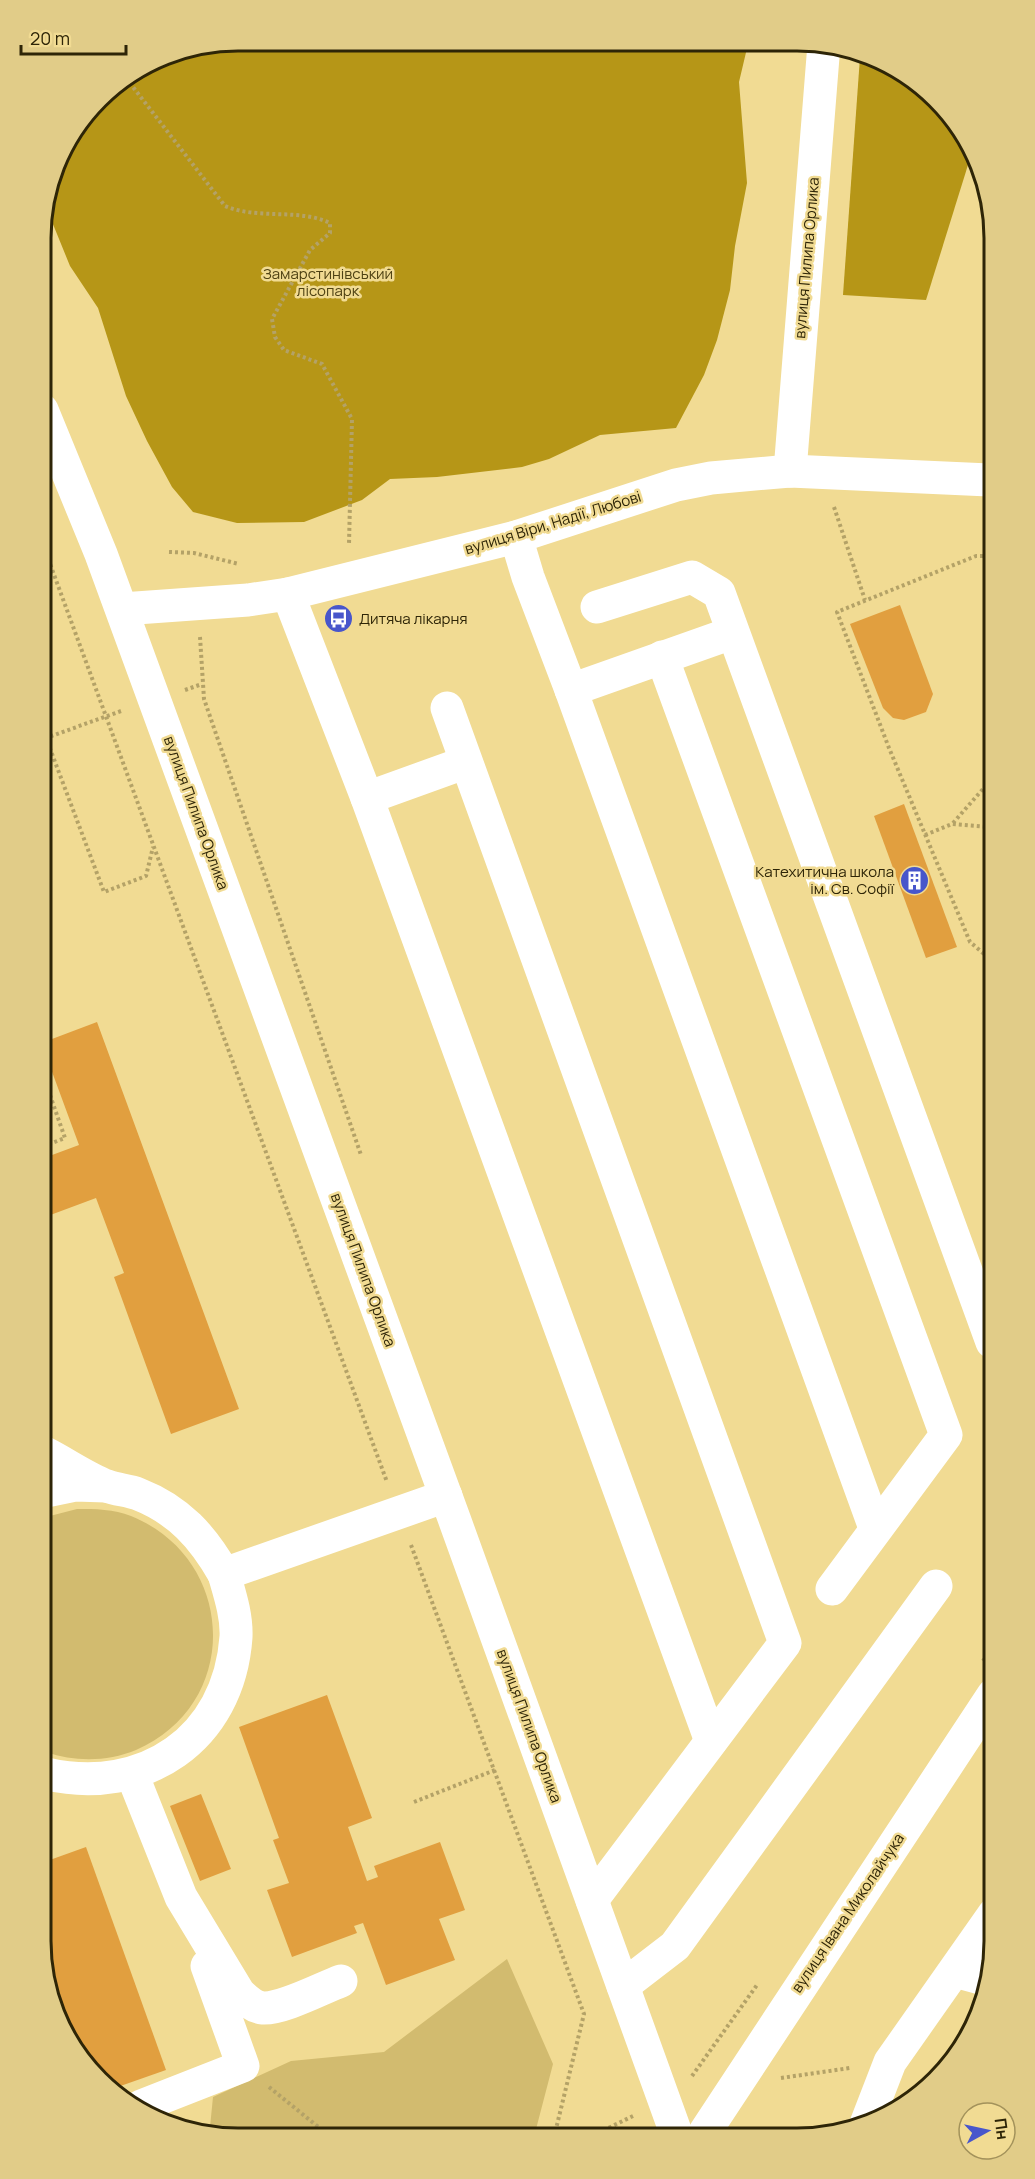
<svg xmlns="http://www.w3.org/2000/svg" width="1035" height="2179" font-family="Manrope,sans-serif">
<rect width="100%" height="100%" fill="#f1db93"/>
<g fill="#d2bb6f">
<path d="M77,1509C95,1509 114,1509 131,1516C237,1559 242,1704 136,1750C107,1762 75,1762 46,1752V1517Z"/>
<polygon points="507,1959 553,2064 535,2133 195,2133 210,2127 213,2097 291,2061 384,2052"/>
</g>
<g fill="#b69617">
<polygon points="238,41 748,44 739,82 747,183 735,246 730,290 717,340 704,375 676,428 600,435 549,459 522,467 437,477 390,479 362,500 304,522 237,523 193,512 172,487 147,441 126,396 98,308 70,266 46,207 61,150 107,90 162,55"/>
<polygon points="860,57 928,90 961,128 972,152 926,300 843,295"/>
</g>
<g fill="#e19f3f">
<polygon points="900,605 933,694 926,712 904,720 893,718 883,708 850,624"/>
<polygon points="904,804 957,947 926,958 874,816"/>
<polygon points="97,1022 239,1409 171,1434 114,1277 124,1273 96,1198 45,1217 44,1158 79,1145 44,1050 44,1042"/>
<polygon points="327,1695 372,1818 348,1827 367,1881 378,1877 374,1866 440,1842 465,1910 439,1919 455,1960 386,1985 363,1923 354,1926 357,1933 292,1957 267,1890 289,1883 273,1840 279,1838 239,1727"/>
<polygon points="201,1794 231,1869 200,1881 170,1806"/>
<polygon points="86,1847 166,2070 109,2090 67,2040 47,1993 47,1861"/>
</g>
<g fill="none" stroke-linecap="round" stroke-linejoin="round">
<g stroke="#b4a267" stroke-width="4" stroke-dasharray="3 3" stroke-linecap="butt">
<path d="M126,78L225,206C258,220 298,208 330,223V233L310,250L272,319L275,337L284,350L322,364L352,419L349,544"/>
<polyline points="834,507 865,600"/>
<polyline points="42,542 387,1482"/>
<polyline points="169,552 194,553 239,564"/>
<polyline points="989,556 976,556 837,612 889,748 970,942 990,959"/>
<polyline points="200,637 204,699 361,1155"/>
<polyline points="185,690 202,684"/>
<polyline points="121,711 46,738 104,892 146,876 153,847"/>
<polyline points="953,823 990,781"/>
<polyline points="925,835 952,824 990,827"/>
<polyline points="44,1078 65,1138 44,1146"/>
<polyline points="411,1545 584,2014 555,2133"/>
<polyline points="983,1661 993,1647"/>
<polyline points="414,1802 495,1770"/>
<polyline points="692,2076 757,1985"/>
<polyline points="781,2078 850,2068"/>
<polyline points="269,2087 327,2134"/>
<polyline points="598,2133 633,2116"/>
</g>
<g stroke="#fff" stroke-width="33">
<polyline points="42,410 101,554 455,1521 676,2133"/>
<polyline points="790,471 824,44"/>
<polyline points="516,537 528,577 571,690 875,1528"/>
<polyline points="288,594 367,798 711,1741"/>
<polyline points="597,607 692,577 719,593 992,1342"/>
<polyline points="122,609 248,600 288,594 516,537 676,485 711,478 790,471 989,480"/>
<polyline points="662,657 946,1435 832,1589"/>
<polyline points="571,690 732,633"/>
<polyline points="447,708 785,1643 592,1900"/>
<polyline points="367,798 464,763"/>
<path d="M45,1453C65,1463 86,1478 107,1486C117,1490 128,1490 138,1494C179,1510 203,1537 224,1574L446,1496"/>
<polyline points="46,1491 75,1485 106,1486"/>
<path d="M47,1774C144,1796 229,1739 236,1637C237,1616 230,1595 224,1574"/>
<path d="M132,1774L181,1897L239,1993C246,2000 253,2007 263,2008C283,2009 322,1988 341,1981"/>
<polyline points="955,1971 988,1980"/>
<polyline points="623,1986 675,1946 936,1586"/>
<polyline points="141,2106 243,2066 207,1966"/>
<polyline points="866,2124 890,2062 994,1914"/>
<polyline points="705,2132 993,1695"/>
</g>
</g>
<defs>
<symbol id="bus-disc" viewBox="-11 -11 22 22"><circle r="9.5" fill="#4856cb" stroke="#f1db93"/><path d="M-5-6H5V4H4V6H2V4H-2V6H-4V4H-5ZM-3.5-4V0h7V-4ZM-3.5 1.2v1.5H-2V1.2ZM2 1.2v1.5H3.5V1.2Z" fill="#fff"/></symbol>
<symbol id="building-disc" viewBox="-11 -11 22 22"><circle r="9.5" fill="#4856cb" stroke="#f1db93"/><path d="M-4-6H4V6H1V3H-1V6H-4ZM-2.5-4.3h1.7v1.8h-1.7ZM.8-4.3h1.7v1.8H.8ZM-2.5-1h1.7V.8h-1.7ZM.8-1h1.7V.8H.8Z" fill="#fff"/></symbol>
</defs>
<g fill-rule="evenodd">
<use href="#bus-disc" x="322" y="602" width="33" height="33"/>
<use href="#building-disc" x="898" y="864" width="33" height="33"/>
</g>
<g text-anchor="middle" stroke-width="5" stroke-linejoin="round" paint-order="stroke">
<g font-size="15" fill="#2e2507" stroke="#f1db93">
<text transform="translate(807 258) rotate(-85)" y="5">вулиця Пилипа Орлика</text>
<text transform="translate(553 523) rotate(-17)" y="5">вулиця Віри, Надії, Любові</text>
<text transform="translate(196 813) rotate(70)" y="5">вулиця Пилипа Орлика</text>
<text transform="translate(363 1270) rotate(70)" y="5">вулиця Пилипа Орлика</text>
<text transform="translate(529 1726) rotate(70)" y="5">вулиця Пилипа Орлика</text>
<text transform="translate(848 1913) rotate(-56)" y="5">вулиця Івана Миколайчука</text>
</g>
<g font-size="15" fill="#4f4213" stroke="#f1db93">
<text x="328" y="279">Замарстинівський<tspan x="328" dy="17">лісопарк</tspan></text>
</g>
<g font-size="15" fill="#2e2507" stroke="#f1db93" text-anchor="start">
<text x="359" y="624">Дитяча лікарня</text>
<text x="894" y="877" text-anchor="end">Катехитична школа<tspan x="894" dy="17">ім. Св. Софії</tspan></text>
</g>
</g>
<path d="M0 0H1035V2179H0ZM238 51H797A187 187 0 0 1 984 238V1941A187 187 0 0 1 797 2128H238A187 187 0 0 1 51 1941V238A187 187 0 0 1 238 51Z" fill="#e1cc88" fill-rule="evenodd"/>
<path fill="none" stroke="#2e2507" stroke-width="3" d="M238 51H797A187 187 0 0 1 984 238V1941A187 187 0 0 1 797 2128H238A187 187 0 0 1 51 1941V238A187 187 0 0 1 238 51Z"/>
<g transform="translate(987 2131) rotate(82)"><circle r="28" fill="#f1db93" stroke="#a3925b" stroke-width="1.5"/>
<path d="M0-4.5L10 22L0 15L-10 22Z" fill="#4856cb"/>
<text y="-9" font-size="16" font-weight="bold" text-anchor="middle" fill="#2e2507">Пн</text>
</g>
<path d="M21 45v9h105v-9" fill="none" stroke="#2e2507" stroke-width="3"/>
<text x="30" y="45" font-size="18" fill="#2e2507" stroke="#f1db93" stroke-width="4.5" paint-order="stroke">20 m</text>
</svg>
